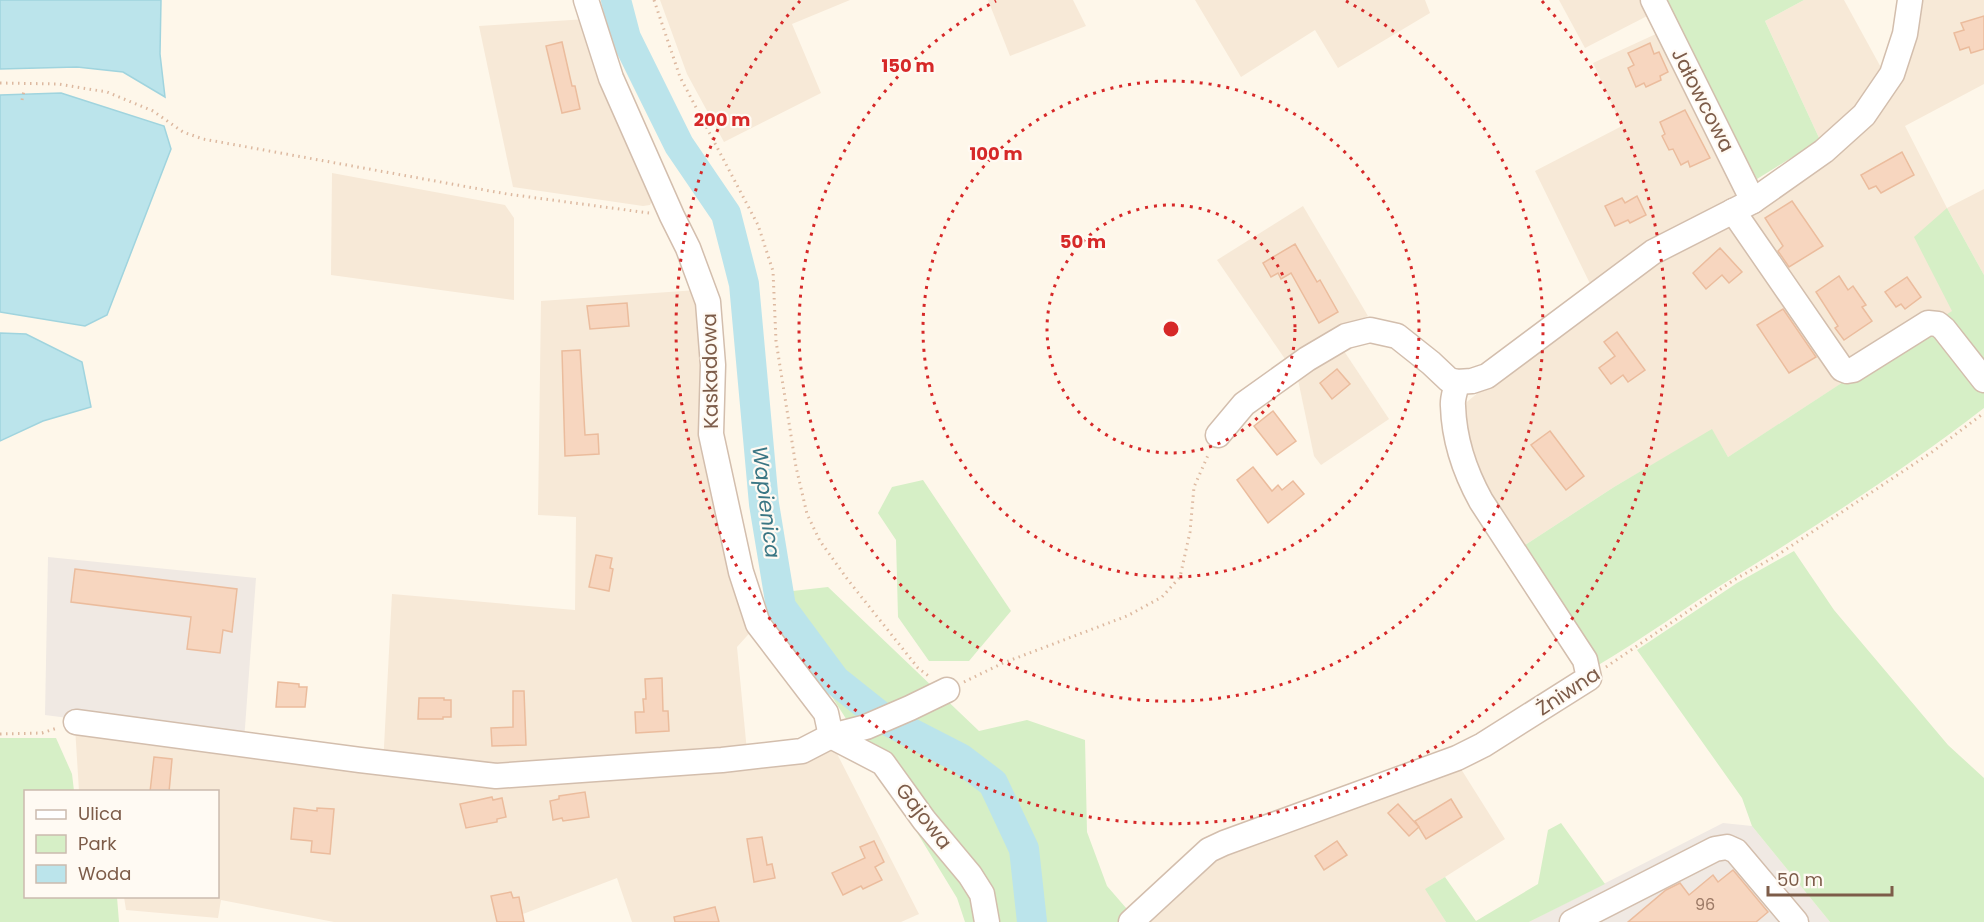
<svg xmlns="http://www.w3.org/2000/svg" width="1984" height="922" font-family="Poppins,sans-serif">
<rect width="100%" height="100%" fill="#fef7ea"/>
<g fill="#f7e9d7">
<polygon points="660,0 850,0 792,24 821,93 724,142 687,74"/>
<polygon points="988,0 1073,0 1086,26 1010,56"/>
<polygon points="1195,0 1425,0 1430,13 1338,68 1315,30 1241,77"/>
<polygon points="1559,0 1644,0 1651,14 1585,48"/>
<polygon points="1804,0 1844,0 1884,73 1863,101 1820,140 1765,21"/>
<polygon points="1915,0 1984,0 1984,84 1905,126 1947,208 1984,189 1984,275 1947,208 1953,311 1728,457 1712,430 1614,487 1522,547 1476,477 1462,406 1491,382 1598,300 1535,171 1622,126 1593,63 1658,33 1749,208 1873,121"/>
<polygon points="587,19 654,197 650,205 643,206 513,187 479,26"/>
<polygon points="332,173 505,205 514,218 514,300 331,275"/>
<polygon points="1303,206 1368,316 1285,359 1217,260"/>
<polygon points="697,290 755,627 737,647 748,762 831,742 919,914 901,922 632,922 617,878 502,922 334,922 221,900 218,918 126,910 124,897 218,896 218,792 79,791 75,727 383,766 392,594 575,610 576,517 538,515 541,301"/>
<polygon points="1342,348 1389,419 1321,465 1314,456 1297,375"/>
<polygon points="1456,761 1505,839 1426,889 1446,922 1137,922 1200,862"/>
</g>
<g fill="#f0e9e3">
<polygon points="48,557 256,578 244,741 45,715"/>
<polygon points="1723,823 1752,826 1830,922 1529,922"/>
</g>
<g fill="#d6efc6">
<polygon points="1664,0 1804,0 1765,21 1820,140 1757,179"/>
<path d="M1947,208L1984,275V408C1904,470 1819,524 1734,577C1687,606 1643,639 1595,667L1522,547L1614,487L1712,429L1728,457L1952,311L1914,237Z"/>
<polygon points="923,480 1011,611 969,661 929,661 898,617 896,540 878,513 892,487"/>
<polygon points="1794,551 1834,610 1948,745 1984,778 1984,922 1830,922 1752,826 1742,798 1637,650 1737,583"/>
<polygon points="828,587 979,731 1027,720 1085,740 1087,832 1107,886 1133,916 1126,922 965,922 957,898 877,767 766,594"/>
<polygon points="0,738 56,738 72,774 74,791 26,792 26,896 117,897 119,922 0,922"/>
<polygon points="1561,823 1605,884 1529,922 1446,922 1425,889 1445,877 1476,921 1538,884 1548,830"/>
</g>
<g fill="#bbe4eb" stroke="#a0d4de" stroke-width="1.5">
<polygon points="0,0 161,0 160,54 165,97 123,72 77,67 0,69"/>
<polygon points="61,93 164,126 171,149 107,315 85,326 0,312 0,95"/>
<polygon points="0,333 26,334 82,362 91,407 43,421 0,441"/>
</g>
<g fill="none" stroke-linecap="round" stroke-linejoin="round">
<polyline stroke="#bbe4eb" stroke-width="30" points="616,0 626,38 679,145 726,214 744,284 764,504 781,607 835,680 884,719 960,758 993,783 1024,849 1032,922"/>
</g>
<g fill="#f7d6bf" stroke="#ebbc9d" stroke-width="1.5">
<polygon points="1984,16 1984,49 1971,53 1969,47 1960,50 1954,33 1964,30 1961,23"/>
<polygon points="562,42 572,86 575,86 580,109 562,113 546,46"/>
<polygon points="1650,43 1654,54 1659,52 1668,72 1660,76 1661,80 1646,87 1644,83 1636,87 1628,68 1634,65 1628,53"/>
<polygon points="1685,110 1710,158 1690,167 1688,161 1681,165 1673,149 1669,150 1662,136 1665,134 1660,122"/>
<polygon points="1902,152 1914,175 1881,193 1876,186 1869,189 1861,175"/>
<polygon points="1637,196 1646,215 1630,223 1628,220 1615,226 1605,206 1622,198 1625,203"/>
<polygon points="1792,201 1823,246 1789,267 1778,251 1783,246 1765,218"/>
<polygon points="1295,244 1317,282 1320,280 1338,312 1319,323 1291,273 1281,279 1278,273 1271,277 1263,263"/>
<polygon points="1720,248 1742,272 1729,283 1722,275 1706,289 1693,273"/>
<polygon points="1839,276 1848,290 1853,286 1866,305 1862,307 1872,321 1844,340 1835,328 1838,326 1816,292"/>
<polygon points="1907,277 1921,297 1905,309 1901,304 1896,307 1885,292"/>
<polygon points="627,303 629,326 590,329 587,306"/>
<polygon points="1783,309 1816,357 1789,373 1757,325"/>
<polygon points="1617,332 1645,370 1628,382 1623,375 1611,384 1599,368 1615,356 1604,342"/>
<polygon points="580,350 585,435 598,434 599,454 565,456 562,351"/>
<polygon points="1337,369 1350,384 1332,399 1320,383"/>
<polygon points="1273,411 1296,441 1277,455 1254,426"/>
<polygon points="1550,431 1584,476 1566,490 1531,445"/>
<polygon points="1253,467 1272,491 1278,485 1282,490 1293,481 1304,494 1268,523 1237,480"/>
<polygon points="596,555 612,558 610,568 613,569 609,591 589,587"/>
<polygon points="75,569 237,589 232,632 223,630 220,653 187,649 191,617 71,602"/>
<polygon points="662,678 663,711 668,711 669,731 636,733 635,712 644,712 643,699 646,699 645,679"/>
<polygon points="278,682 299,684 299,687 307,687 305,707 276,707"/>
<polygon points="513,691 524,691 526,745 492,746 491,728 513,727"/>
<polygon points="419,698 444,698 444,700 451,700 451,717 443,717 443,719 418,719"/>
<polygon points="154,757 172,759 169,792 150,792"/>
<polygon points="585,792 589,817 563,821 562,818 553,820 550,801 559,799 559,796"/>
<polygon points="492,797 493,800 502,798 506,817 497,819 497,822 466,828 460,804"/>
<polygon points="1451,799 1462,817 1426,839 1415,821"/>
<polygon points="1398,804 1419,827 1409,836 1388,813"/>
<polygon points="294,808 317,811 317,808 334,809 330,854 311,852 312,841 291,839"/>
<polygon points="762,837 767,865 772,864 775,878 754,882 747,839"/>
<polygon points="874,841 884,862 875,867 882,880 863,889 861,886 843,895 832,873 865,858 860,847"/>
<polygon points="1337,841 1347,855 1324,870 1315,856"/>
<polygon points="1733,870 1768,912 1756,922 1628,922 1666,890 1680,883 1689,895 1713,875 1718,882"/>
<polygon points="511,892 513,898 519,897 524,922 497,922 491,896"/>
<polygon points="715,907 719,922 675,922 674,917"/>
</g>
<g fill="none" stroke-linecap="round" stroke-linejoin="round">
<defs>
<g id="minor">
<polyline points="586,0 611,78 672,216 688,248 708,302 713,365 711,434 741,572 758,624 826,713 831,736"/>
<polyline points="1653,0 1753,201"/>
<polyline points="1733,211 1842,369 1847,371 1853,370 1928,323 1938,324 1944,329 1984,380"/>
<polyline points="1218,435 1244,404 1307,359 1346,336 1370,330 1397,336 1431,363 1449,380 1457,382 1472,381 1487,376 1653,252 1753,201 1824,151 1864,115 1892,74 1905,34 1910,0"/>
<polyline points="76,722 360,760 496,776 722,760 802,751 831,736 866,727 910,708 947,690"/>
<polyline points="831,736 883,763 924,820 970,875 982,894 987,922"/>
<path d="M1131,922L1209,850L1224,843L1457,758L1483,745L1589,678L1585,660L1481,501C1465,472 1454,439 1453,406C1452,398 1456,390 1457,382"/>
<polyline points="1572,922 1715,849 1727,847 1736,851 1796,922"/>
</g>
</defs>
<use href="#minor" stroke="#d3bead" stroke-width="27"/>
<g stroke="#ddb9a0" stroke-width="3" stroke-dasharray="1.5 4.5" stroke-linecap="butt">
<polyline points="654,0 680,77 758,225 773,271 776,341 796,467 807,514 820,541 848,580 918,668 930,677"/>
<polyline points="0,83 58,84 107,92 153,111 183,132 203,139 507,194 649,213"/>
<polyline points="22,100 24,91"/>
<polyline points="1606,667 1734,580 1776,556 1932,452 1984,413"/>
<polyline points="964,682 1003,663 1127,616 1162,597 1180,577 1190,532 1194,487 1209,453"/>
<polyline points="0,734 42,733 57,728"/>
</g>
<use href="#minor" stroke="#fff" stroke-width="24"/>
</g>
<g fill="none" stroke="#d62828" stroke-width="3" stroke-dasharray="3 6">
<circle cx="1171" cy="329" r="124"/>
<circle cx="1171" cy="329" r="248"/>
<path d="M1346 1A372 372 0 1 1 996 1"/>
<path d="M1542 1A495 495 0 1 1 800 1"/>
</g>
<g text-anchor="middle" stroke-width="4.5" stroke-linejoin="round" paint-order="stroke">
<g font-size="16" fill="#9c7a66">
<text x="1705" y="910">96</text>
</g>
<g font-size="20" fill="#7d5c49" stroke="#fffaf3">
<text transform="translate(1703 100) rotate(63)" y="7">Jałowcowa</text>
<text transform="translate(710 371) rotate(-91)" y="7">Kaskadowa</text>
<text transform="translate(1568 691) rotate(-33)" y="7">Żniwna</text>
<text transform="translate(924 816) rotate(52)" y="7">Gajowa</text>
</g>
<g font-size="21" font-style="italic" fill="#3a7684" stroke="#fffaf3">
<text transform="translate(766 502) rotate(83)" y="7">Wapienica</text>
</g>
</g>
<circle cx="1171" cy="329" r="9" fill="#d62828" stroke="#fffaf3" stroke-width="3"/>
<g font-size="18" text-anchor="middle" font-weight="bold" fill="#d62828" stroke="#fffaf3" stroke-width="4.5" stroke-linejoin="round" paint-order="stroke">
<text x="908" y="72">150 m</text>
<text x="722" y="126">200 m</text>
<text x="996" y="160">100 m</text>
<text x="1083" y="248">50 m</text>
</g>
<rect x="24" y="790" width="195" height="108" fill="#fffaf3" stroke="#cbbbaf" stroke-width="1.5"/>
<rect x="36" y="810" width="30" height="9" fill="#ffffff" stroke="#cbbbaf" stroke-width="1.5"/>
<text x="78" y="820" font-size="18" fill="#7d5c49">Ulica</text>
<rect x="36" y="835" width="30" height="18" fill="#d6efc6" stroke="#cbbbaf" stroke-width="1.5"/>
<text x="78" y="850" font-size="18" fill="#7d5c49">Park</text>
<rect x="36" y="865" width="30" height="18" fill="#bbe4eb" stroke="#cbbbaf" stroke-width="1.5"/>
<text x="78" y="880" font-size="18" fill="#7d5c49">Woda</text>
<path d="M1768 886v9h124v-9" fill="none" stroke="#7d5c49" stroke-width="3"/>
<text x="1777" y="886" font-size="18" fill="#7d5c49" stroke="#fffaf3" stroke-width="4.5" paint-order="stroke">50 m</text>
</svg>
